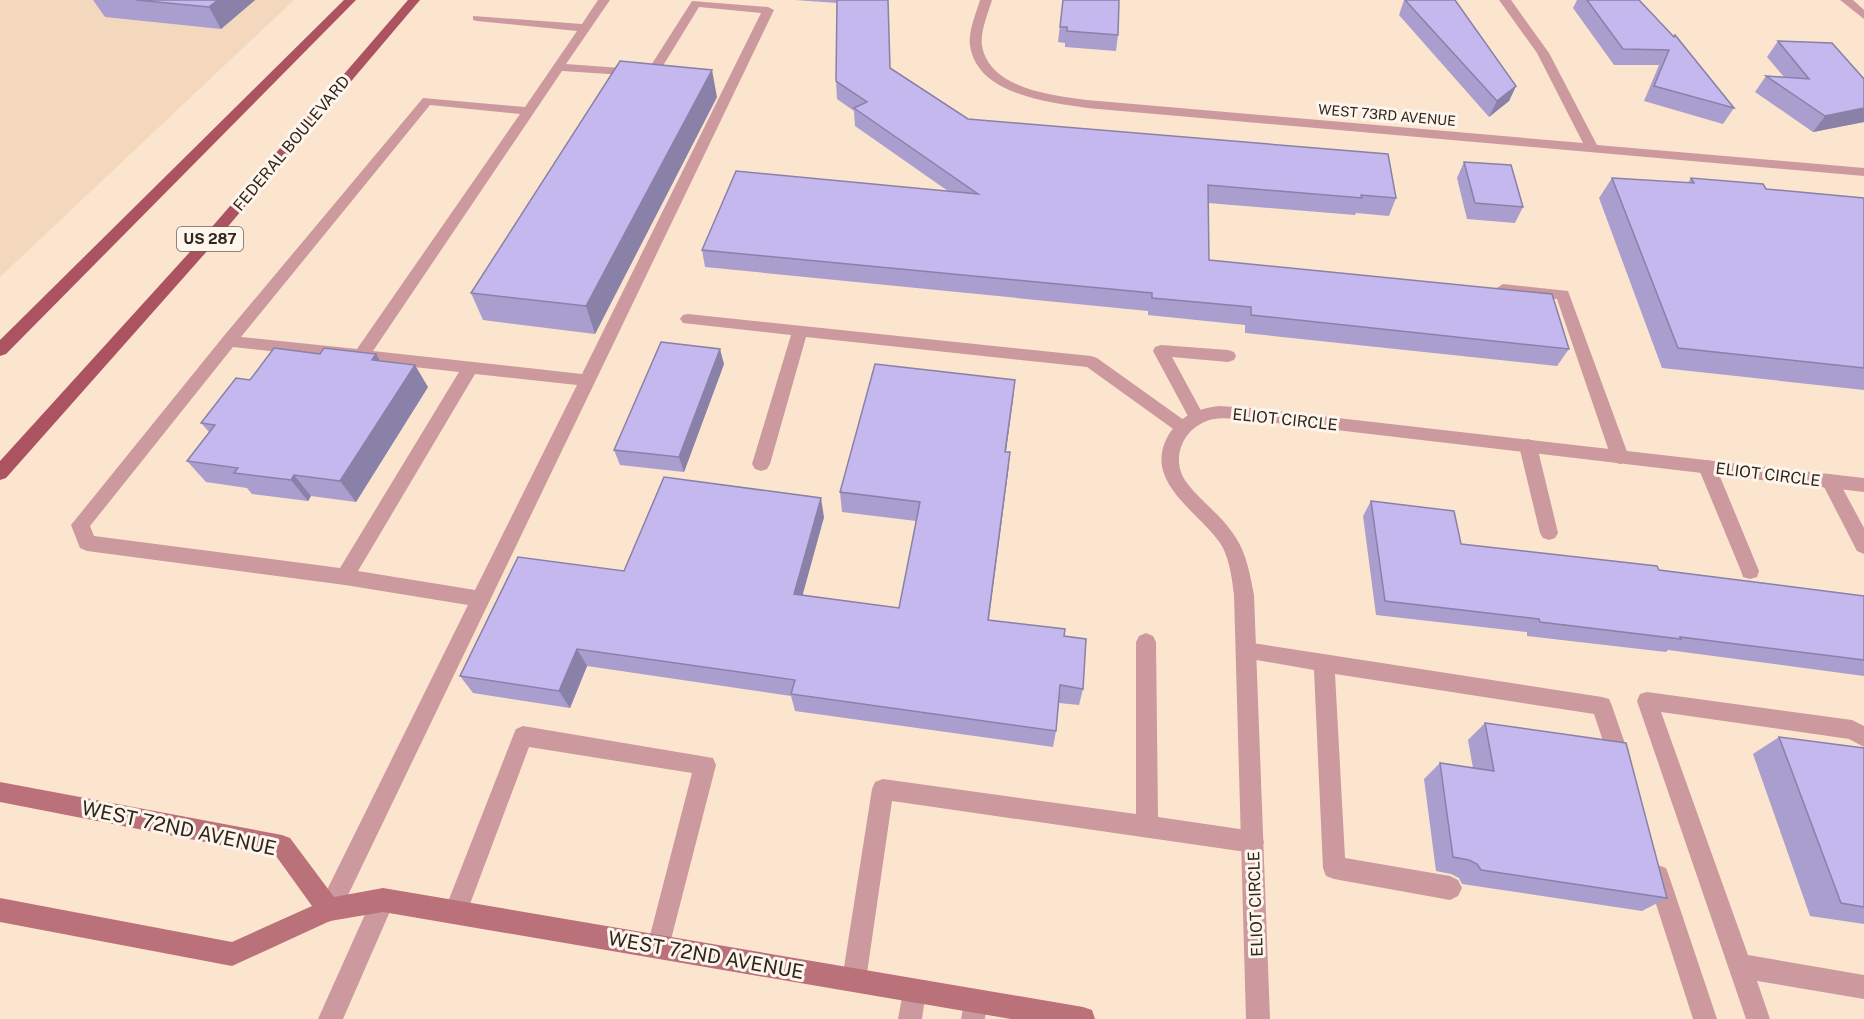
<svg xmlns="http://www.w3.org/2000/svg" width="1864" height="1019" font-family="'Public Sans',sans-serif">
<rect width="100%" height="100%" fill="#fbe5ce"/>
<polygon fill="#f4d8bd" points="0,0 294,0 0,277"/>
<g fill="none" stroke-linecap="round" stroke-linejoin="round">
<g fill="#cc999e" fill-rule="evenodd">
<path d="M598,0H610L566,64L648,70L692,1L768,7L774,10L337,918L329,922L321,918L317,910L321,902L468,605L345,585L87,551L80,548L71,525L223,337L423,98L525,107L577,31L477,21L473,20V16L582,24ZM699,7L761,13L582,374L373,351L562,71L656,77ZM430,105L520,114L357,349L241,337ZM233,347L459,372L340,568L94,536L90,526ZM475,374L577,385L475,590L358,571Z"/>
<polygon points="1503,284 1568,291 1629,457 1626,462 1620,464 1614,462 1611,457 1557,299 1498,293 1495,289"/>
<polygon points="688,314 1091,356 1097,358 1188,423 1190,427 1188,431 1182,433 1176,431 1087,367 806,337 770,464 767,469 761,471 755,469 752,464 791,335 683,323 680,319 683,315"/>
<polygon points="1161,345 1228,350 1234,352 1236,356 1234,360 1228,362 1172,357 1205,418 1203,422 1197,424 1191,422 1189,418 1153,351 1155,347"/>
<polygon points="1528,439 1534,441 1537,446 1558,533 1555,538 1549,540 1543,538 1540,533 1519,446 1522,441"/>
<polygon points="1707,460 1713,462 1716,467 1759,571 1757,577 1750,579 1743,577 1741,571 1698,467 1701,462"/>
<polygon points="1830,474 1836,476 1864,528 1864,554 1857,551 1821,481 1824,476"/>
<polygon points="1146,633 1153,636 1156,642 1158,817 1253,831 1261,834 1264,842 1261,850 1253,853 892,801 866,980 863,989 854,992 845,989 842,980 872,789 875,782 883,779 1136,814 1136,642 1139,636"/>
<polygon points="1246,642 1602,697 1609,699 1612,706 1632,764 1629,771 1621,774 1613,771 1594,714 1335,674 1345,858 1450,876 1458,880 1462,888 1458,896 1450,900 1334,879 1326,876 1323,868 1314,670 1239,657 1236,651 1239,645"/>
<polygon points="1647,692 1852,720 1864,726 1864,747 1849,739 1661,712 1748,955 1864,975 1864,999 1757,981 1770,1019 1746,1019 1637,701 1640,694"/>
<polygon points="523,726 713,758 716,765 667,955 659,959 651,955 647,947 692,773 529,747 464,920 456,924 448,920 444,912 513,736 516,729"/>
<polygon points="1658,865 1666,868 1669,876 1717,1019 1693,1019 1647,876 1650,868"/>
<polygon points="383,888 391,892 395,900 343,1019 318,1019 375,892"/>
<polygon points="914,979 923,982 926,991 922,1019 898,1019 905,982"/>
<polygon points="975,989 984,992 987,1001 985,1019 961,1019 966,992"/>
</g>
<g fill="#cc999e" fill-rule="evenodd">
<path d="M980,0H992C988,14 980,31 982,46C990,89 1052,95 1087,100L1583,143L1537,53L1499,0H1511L1549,53L1597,145L1864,168V176L1087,108C1048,102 978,95 970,46C968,31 976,14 980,0Z"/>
<polygon points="1840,0 1853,0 1864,10 1864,19"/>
<path d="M1219,406L1251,408L1864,478V492L1251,420C1239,420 1226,417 1214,419C1185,424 1168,458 1187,483C1202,503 1223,516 1236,538C1247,555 1250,575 1254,595L1270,1019H1246L1234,595C1232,579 1230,561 1222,546C1199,510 1138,481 1171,431C1182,415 1200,408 1219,406Z"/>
</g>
<polygon fill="#ba717a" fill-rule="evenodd" points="0,782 282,835 290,838 334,897 383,888 1083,1007 1092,1010 1095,1019 1011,1019 383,912 330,921 232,966 0,922 0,898 232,942 312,906 276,856 0,802"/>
<g fill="#ac5361" fill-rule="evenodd">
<polygon points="344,0 356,0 6,354 0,356 0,340"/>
<polygon points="408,0 420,0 208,250 6,478 0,480 0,461 198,243"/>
</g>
</g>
<g fill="#a99ecd">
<polygon points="93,0 255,0 221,29 105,17"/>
<polygon points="795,0 888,0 890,68 968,119 1396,198 1389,216 1356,213 1355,215 1208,203 1209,260 1569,349 1557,366 1245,333 1245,325 1148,315 1148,311 705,267 702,250 948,191 855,126 854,111 837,99 836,81 837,3"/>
<polygon points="1063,0 1118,35 1116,51 1065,47 1065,43 1058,42"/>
<polygon points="1404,0 1516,86 1509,101 1489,117 1399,15"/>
<polygon points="1577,0 1639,0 1734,108 1723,124 1644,101 1659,65 1614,65 1573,8"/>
<polygon points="1778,41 1864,79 1864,122 1813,132 1755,92 1766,76 1784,77 1767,57"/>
<polygon points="717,97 595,334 483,320 471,293"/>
<polygon points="1464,162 1523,207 1515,223 1467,219 1457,178"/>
<polygon points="1612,178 1688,183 1691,178 1766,189 1864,198 1864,390 1662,368 1599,198"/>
<polygon points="380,361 428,387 356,502 311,496 308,501 252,494 247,488 206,482 187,461 209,432 201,423"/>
<polygon points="724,364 684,472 620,465 614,450"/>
<polygon points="1015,380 1006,452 1010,452 1008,472 989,620 1064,636 1083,689 1079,705 1059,703 1056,731 1053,747 795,711 791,696 587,666 570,708 473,693 460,676 624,571 824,517 802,595 899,608 916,521 842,512 840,492"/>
<polygon points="1371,501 1461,544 1659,570 1864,596 1864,676 1668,650 1666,652 1527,636 1527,632 1376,615 1363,516"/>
<polygon points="1485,723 1667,898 1642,911 1462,884 1459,878 1451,874 1436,871 1424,779 1440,763 1473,768 1468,740"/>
<polygon points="1779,737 1864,748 1864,924 1810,916 1753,754"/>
</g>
<g fill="#8981a7">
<polygon points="218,0 255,0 221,29 209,7"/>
<polygon points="712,70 717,97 595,334 586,306"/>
<polygon points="1516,86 1509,101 1489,117 1497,101"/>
<polygon points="1864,108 1864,122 1813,132 1825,116"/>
<polygon points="720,349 724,364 684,472 679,457"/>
<polygon points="376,354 389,376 372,360"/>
<polygon points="415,365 428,387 356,502 340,481"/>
<polygon points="1015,380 1013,400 1003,472 1005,452"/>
<polygon points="1010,452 1008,472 986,638 988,620"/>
<polygon points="294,475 311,496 308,501 291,480"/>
<polygon points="821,498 824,517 798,612 794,594"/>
<polygon points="577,649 587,666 570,708 559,691"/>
</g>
<g fill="#c4b8ee" stroke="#8981a7" stroke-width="1.5">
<polygon points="136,0 218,0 209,7"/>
<polygon points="837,0 888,0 890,68 968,119 1388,154 1396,198 1361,195 1362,198 1208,185 1209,260 1552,294 1569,349 1251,315 1251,307 1152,298 1152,293 702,250 736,171 978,194 854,108 867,102 836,81"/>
<polygon points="1063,0 1119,0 1118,35 1067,31 1067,27 1060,27"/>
<polygon points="1405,0 1455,0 1516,86 1497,101"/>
<polygon points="1587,0 1639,0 1674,37 1675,35 1734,108 1654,86 1669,50 1623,49"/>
<polygon points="1778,41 1832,43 1864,79 1864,108 1825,116 1766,76 1809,79"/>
<polygon points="620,61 712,70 586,306 471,293"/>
<polygon points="1464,162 1511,165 1523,207 1475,203"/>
<polygon points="1612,178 1694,183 1691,178 1763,184 1766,189 1864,198 1864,368 1678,348"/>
<polygon points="661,342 720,349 679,457 614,450"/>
<polygon points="274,348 320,354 324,348 376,354 372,360 415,365 340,481 294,475 291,480 234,473 238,468 187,461 215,425 201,423 236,378 250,380"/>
<polygon points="875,364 1015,380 1005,452 1010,452 988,620 1065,629 1064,636 1086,639 1083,689 1060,685 1056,731 791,694 795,680 577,649 559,691 460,676 518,557 624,571 664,477 821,498 794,594 899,608 920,502 840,492"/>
<polygon points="1371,501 1454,511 1461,544 1657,566 1659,570 1864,596 1864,660 1680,637 1681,639 1540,622 1539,619 1385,601"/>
<polygon points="1485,723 1626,743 1667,898 1481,870 1477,864 1469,860 1453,857 1440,763 1494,771"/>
<polygon points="1779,737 1864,748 1864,907 1841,903"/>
</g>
<g text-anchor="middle" stroke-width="6" stroke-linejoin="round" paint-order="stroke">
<g font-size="14" fill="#2f261e" stroke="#fef5ec">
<text transform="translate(1387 115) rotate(5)" y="5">WEST 73RD AVENUE</text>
</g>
<rect fill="#fef5ec" stroke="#6d645c" stroke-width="1.5" x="177" y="227" width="66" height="24" rx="4.5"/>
<g font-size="15" font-weight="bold" fill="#2f261e">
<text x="210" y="244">US 287</text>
</g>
<g font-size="16" fill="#2f261e" stroke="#fef5ec">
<text transform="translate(291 143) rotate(-50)" y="6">FEDERAL BOULEVARD</text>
<text transform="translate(1285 419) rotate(6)" y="6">ELIOT CIRCLE</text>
<text transform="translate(1768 474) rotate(7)" y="6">ELIOT CIRCLE</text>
<text transform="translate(1255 904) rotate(-92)" y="6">ELIOT CIRCLE</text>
</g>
<g font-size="20" fill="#2f261e" stroke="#fef5ec">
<text transform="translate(179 828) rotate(12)" y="7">WEST 72ND AVENUE</text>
<text transform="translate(706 955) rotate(10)" y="7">WEST 72ND AVENUE</text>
</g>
</g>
</svg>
